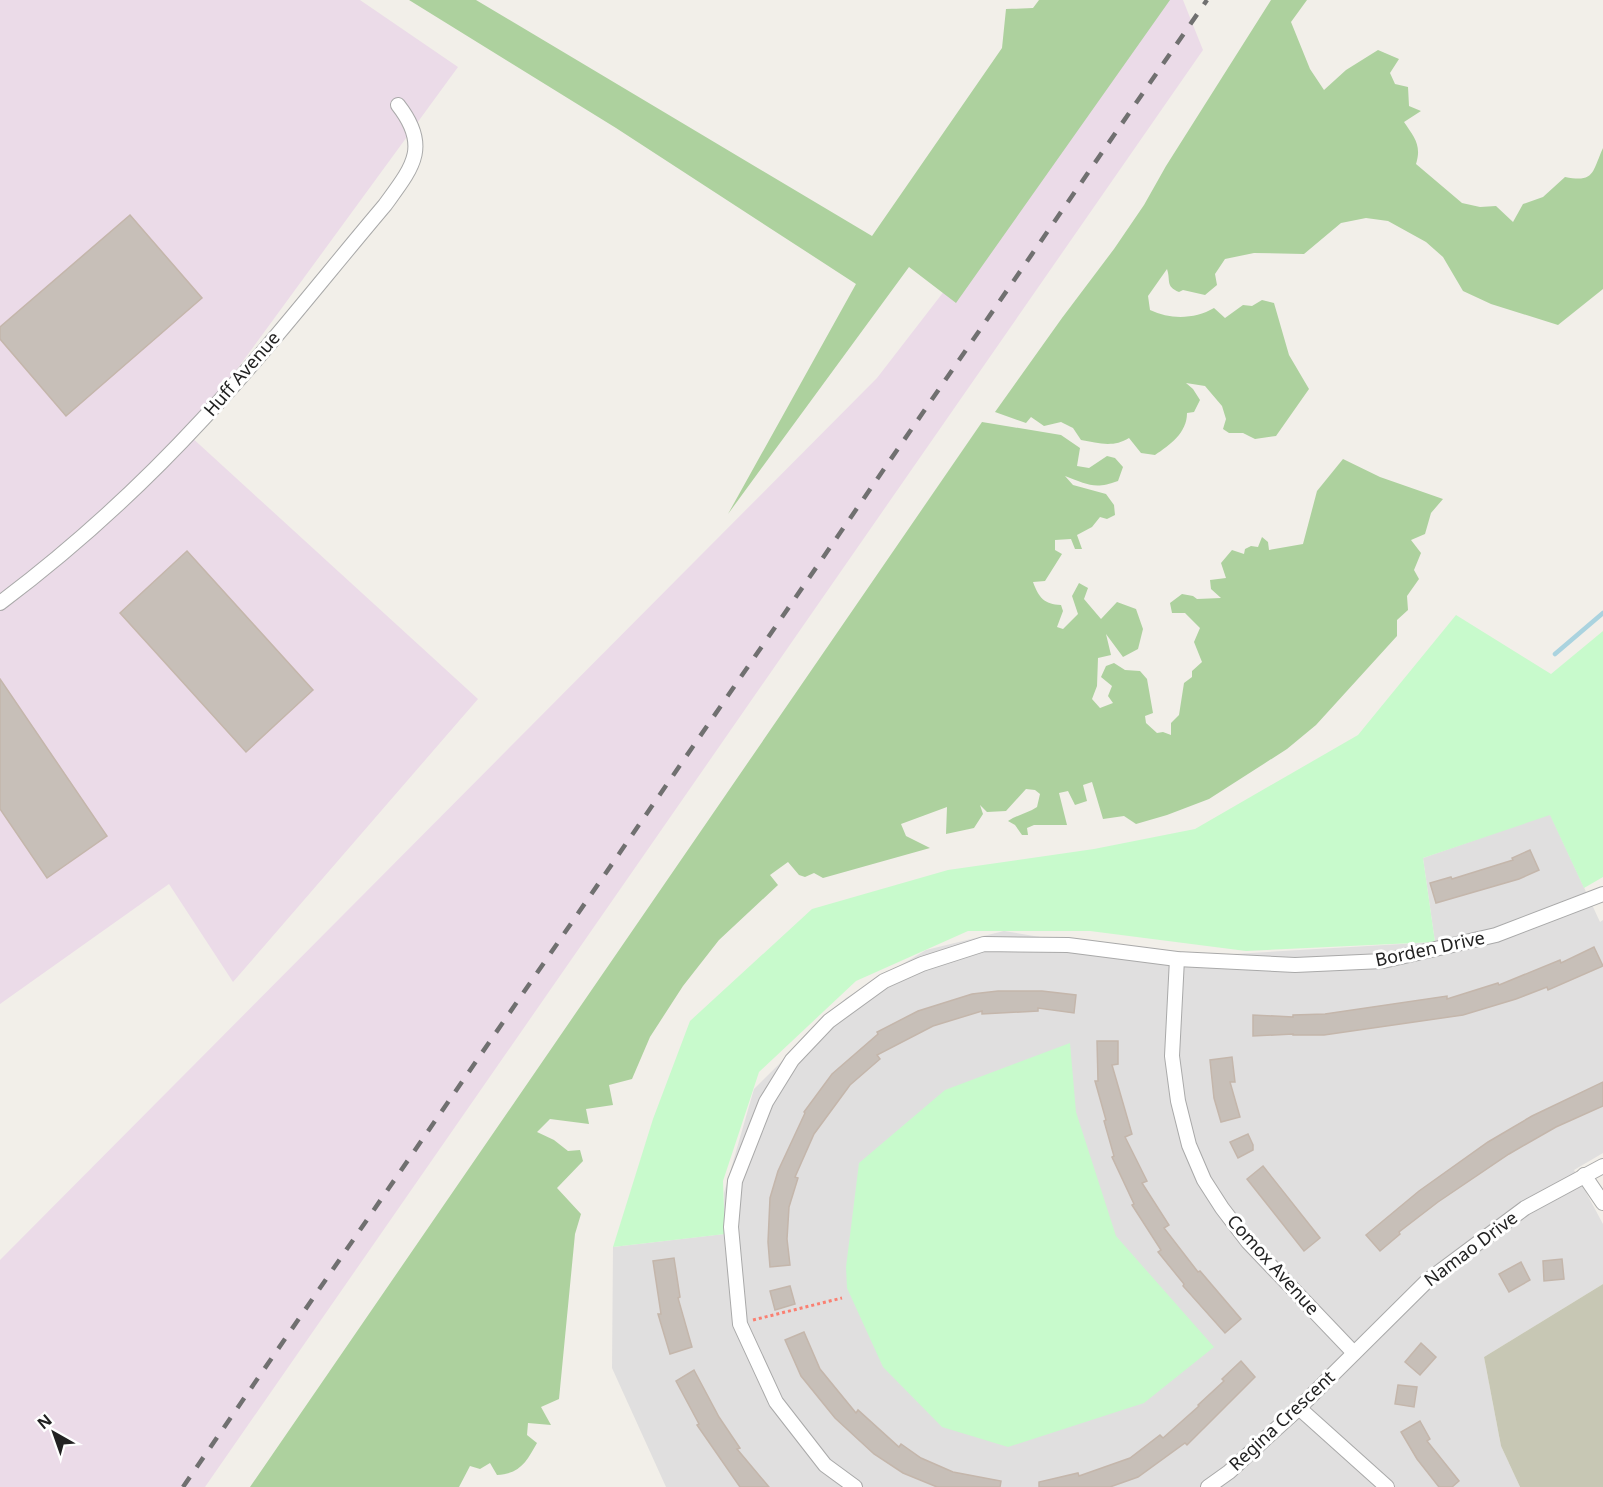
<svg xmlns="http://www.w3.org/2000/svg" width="1603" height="1487" font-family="'Noto Sans',sans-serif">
<rect width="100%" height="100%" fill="#f2efe9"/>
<polygon fill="#e0dfdf" points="1550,814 1600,922 1603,920 1603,1153 1574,1170 1603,1224 1603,1284 1484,1357 1501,1446 1520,1487 666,1487 612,1368 613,1247 724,1234 724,1193 754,1089 846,998 926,950 1004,931 1166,958 1435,942 1423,858"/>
<g fill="#ebdbe8">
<polygon points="0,0 360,0 458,67 189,435 478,699 233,982 169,884 0,1004"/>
<polygon points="1169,0 1183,0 1203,50 205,1487 0,1487 0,1260 877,378"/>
</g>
<polygon fill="#c7c7b4" points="1603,1284 1603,1487 1520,1487 1501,1446 1484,1357"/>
<g fill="#add19e">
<polygon points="409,0 476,0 872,236 1002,48 1006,9 1033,8 1039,0 1170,0 956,303 909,267 728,514 856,284 616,128"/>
<path d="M1271,0H1307L1291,22L1310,69L1324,90L1346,70L1378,50L1399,59L1390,73L1395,84L1408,87L1409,106L1421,111L1404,122C1414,137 1422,145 1416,164L1462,203L1480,207L1496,206L1513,222L1523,204L1543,197L1565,177C1595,183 1592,172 1603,148V289L1558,325L1491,304L1463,291L1443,257L1426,242L1388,221L1366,218L1341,223L1304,254L1254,253L1225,259L1215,274L1217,285L1205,295L1183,290L1179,292C1165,286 1171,281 1167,269L1148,296L1150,310C1171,320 1195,319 1214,308L1225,318L1243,305L1252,306L1262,300L1274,303L1289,355L1309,389L1276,436L1255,439L1243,433H1229L1223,429L1226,419L1222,406L1205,386L1186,383L1193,389L1200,400L1194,412L1187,413C1187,433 1170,445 1155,455L1141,453L1129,438C1113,448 1098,443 1081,440L1073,428L1061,422L1044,426L1031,417L1026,423L995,412L1062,318L1114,249L1144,205L1166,166Z"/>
<path d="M982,422L1061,435L1080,448L1077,466L1089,468L1107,456L1115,458L1123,467L1118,481C1094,490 1087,484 1065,476L1073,485L1106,494L1114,505L1115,515L1107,519L1100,517L1092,527L1077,535L1082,549H1075L1071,539L1055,540V550L1062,554L1045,581L1033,582C1039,598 1044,604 1061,605L1063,611L1057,627L1063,629L1078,614L1072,596L1079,583L1088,588L1084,599L1101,619L1117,602L1136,609L1143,629L1138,649L1123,657L1106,634L1111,655L1098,658L1097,686L1092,699L1100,708L1113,703L1108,696L1112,686L1101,677L1106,666L1114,663L1125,670L1140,671L1147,679L1153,713L1145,716L1146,723L1157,733L1163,732L1171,735V723L1179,715L1184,683L1192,677V671L1202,662L1194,642L1200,628L1185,613H1172L1170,603L1182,594L1193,596L1197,599L1221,598L1211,589L1210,580L1226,578L1221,563L1232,550L1244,554L1245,549L1251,546L1258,547L1262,537L1268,542L1269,550L1303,544L1317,491L1343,459L1380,477L1443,499L1431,513L1425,534L1411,540L1421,553L1414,570L1419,579L1407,596L1408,610L1397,620V636L1316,725L1287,749L1209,799L1167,815L1136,824L1124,816L1103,819L1092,782L1083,785L1087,801L1075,805L1068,791L1059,793L1067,825H1034L1027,828L1028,835H1022L1015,825L1008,821C1017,815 1028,813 1037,807L1040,794L1035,790L1026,789L1006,811L987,812L980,805L983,814L974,828L946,834L947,807L901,824L906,836L930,848L823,878L814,873L805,877L799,875L788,862L770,875L778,885L719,940L683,986L650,1037L632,1079L609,1085L613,1105L586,1109L589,1124L550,1119L537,1132L554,1140L568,1151L580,1150L583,1161L557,1188L581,1214L575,1234L559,1399L541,1407L551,1425L528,1423L527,1435L537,1443C527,1461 520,1474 497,1475L490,1463L480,1469L470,1466L459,1487H250Z"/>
</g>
<g fill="#c8facc">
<polygon points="1456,615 1551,674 1603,631 1603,877 1584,888 1550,815 1423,858 1435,942 1246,951 1090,931 968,931 856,981 759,1072 723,1181 725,1234 613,1247 653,1119 690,1021 812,909 948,870 1094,849 1195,829 1358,735"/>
<polygon points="1070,1043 1076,1112 1116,1236 1214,1347 1144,1403 1008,1447 942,1427 883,1367 847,1288 846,1267 859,1163 945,1090"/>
</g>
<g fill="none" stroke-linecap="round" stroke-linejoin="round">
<polyline stroke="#aad3df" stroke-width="4.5" points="1555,654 1603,613"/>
</g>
<g fill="#c7bfb8" stroke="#c4b6ab" stroke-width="1.5">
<polygon points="130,215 202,298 66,416 0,339 0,327"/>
<polygon points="187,551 313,690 246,752 120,613"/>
<polygon points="0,679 107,836 47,878 0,809"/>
<polygon points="1530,850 1539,870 1519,879 1436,903 1430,883 1451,877 1452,879 1513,860 1512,858"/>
<polygon points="1594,947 1603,966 1548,990 1547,987 1516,999 1463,1015 1324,1035 1293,1035 1293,1034 1253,1036 1253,1015 1293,1017 1293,1015 1325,1014 1447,996 1447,999 1498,983 1499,985 1560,960 1561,963"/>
<polygon points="998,991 1042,991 1076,995 1074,1013 1038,1008 1038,1011 982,1014 982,1011 933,1026 877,1055 880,1059 850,1085 814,1134 795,1177 798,1178 789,1207 787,1239 790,1265 770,1267 768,1242 770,1198 778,1171 805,1113 804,1112 832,1074 878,1034 877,1032 918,1011 972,994"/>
<polygon points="1097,1041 1118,1041 1118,1064 1112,1065 1132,1134 1125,1137 1147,1181 1142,1183 1169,1225 1164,1228 1198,1272 1200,1271 1241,1319 1225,1333 1183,1286 1184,1284 1158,1252 1161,1250 1132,1205 1134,1204 1112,1157 1114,1156 1104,1121 1106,1120 1095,1081 1098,1081"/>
<polygon points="1232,1057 1235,1082 1230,1082 1240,1117 1221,1122 1214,1098 1210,1060"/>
<polygon points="1603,1082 1603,1106 1556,1127 1509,1154 1438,1202 1399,1232 1400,1234 1380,1251 1366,1235 1419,1191 1488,1142 1532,1116"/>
<polygon points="1248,1134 1253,1145 1253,1150 1238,1158 1230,1142"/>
<polygon points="1263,1166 1320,1238 1304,1251 1247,1179"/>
<polygon points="674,1258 680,1297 678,1298 692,1347 670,1354 658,1314 661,1314 653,1261"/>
<polygon points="1562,1259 1564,1279 1544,1281 1543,1261"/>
<polygon points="1521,1262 1530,1280 1509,1292 1499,1274"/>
<polygon points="790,1286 795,1304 775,1310 770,1291"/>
<polygon points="804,1332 820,1369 856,1413 858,1410 899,1447 901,1444 921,1458 953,1472 1001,1481 1000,1487 937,1487 903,1473 874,1454 835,1418 801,1376 785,1340"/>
<polygon points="1421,1343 1436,1357 1420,1375 1405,1362"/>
<polygon points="1241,1361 1255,1377 1187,1445 1185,1443 1138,1477 1110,1487 1039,1487 1039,1482 1078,1473 1079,1476 1130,1458 1160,1435 1163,1438 1199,1406 1198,1405 1224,1381 1222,1379"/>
<polygon points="694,1370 719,1417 740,1448 737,1449 769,1487 740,1487 697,1425 699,1424 676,1381"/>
<polygon points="1398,1385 1417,1387 1414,1407 1395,1404"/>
<polygon points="1420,1421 1430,1439 1427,1441 1459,1481 1452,1487 1439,1487 1417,1459 1401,1432"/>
</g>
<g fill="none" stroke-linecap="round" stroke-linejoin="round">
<defs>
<g id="street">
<path d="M0,603C72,549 141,486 202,420C266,352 324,277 385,205C412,168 431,147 398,105"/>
<polyline points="1177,959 1172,1056 1178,1101 1189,1145 1204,1180 1222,1208 1248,1242 1354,1353"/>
<polyline points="1584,1175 1603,1203"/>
<polyline points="1299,1408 1387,1487"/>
<polyline points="855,1487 825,1465 776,1402 740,1324 731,1227 735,1181 766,1102 792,1060 829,1021 884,981 922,964 984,944 1068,945 1177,959 1295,965 1383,961 1496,935 1603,894"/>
<polyline points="1208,1487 1229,1472 1299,1408 1427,1281 1525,1208 1603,1166"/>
</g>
</defs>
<use href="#street" stroke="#a9a9a9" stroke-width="16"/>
<polyline stroke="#fa8072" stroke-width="3" stroke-dasharray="3 3" stroke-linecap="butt" points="753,1320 842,1298"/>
<use href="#street" stroke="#fff" stroke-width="14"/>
<polyline stroke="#707070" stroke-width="4.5" stroke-dasharray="12 12" stroke-linecap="butt" points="183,1487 1207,0"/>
</g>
<g text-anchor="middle" stroke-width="6" stroke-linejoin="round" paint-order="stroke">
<g font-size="18" fill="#222" stroke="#fff">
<text transform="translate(242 374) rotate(-49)" y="6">Huff Avenue</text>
<text transform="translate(1430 949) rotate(-12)" y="6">Borden Drive</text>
<text transform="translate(1471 1249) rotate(-37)" y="6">Namao Drive</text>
<text transform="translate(1273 1265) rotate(48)" y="6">Comox Avenue</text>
<text transform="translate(1282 1421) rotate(-43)" y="6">Regina Crescent</text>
</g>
</g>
<g transform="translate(54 1433) rotate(320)" stroke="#ffffff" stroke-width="4.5" paint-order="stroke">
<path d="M0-4.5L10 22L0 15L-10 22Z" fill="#222222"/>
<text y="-9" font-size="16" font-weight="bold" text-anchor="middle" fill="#222222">N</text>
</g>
</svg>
